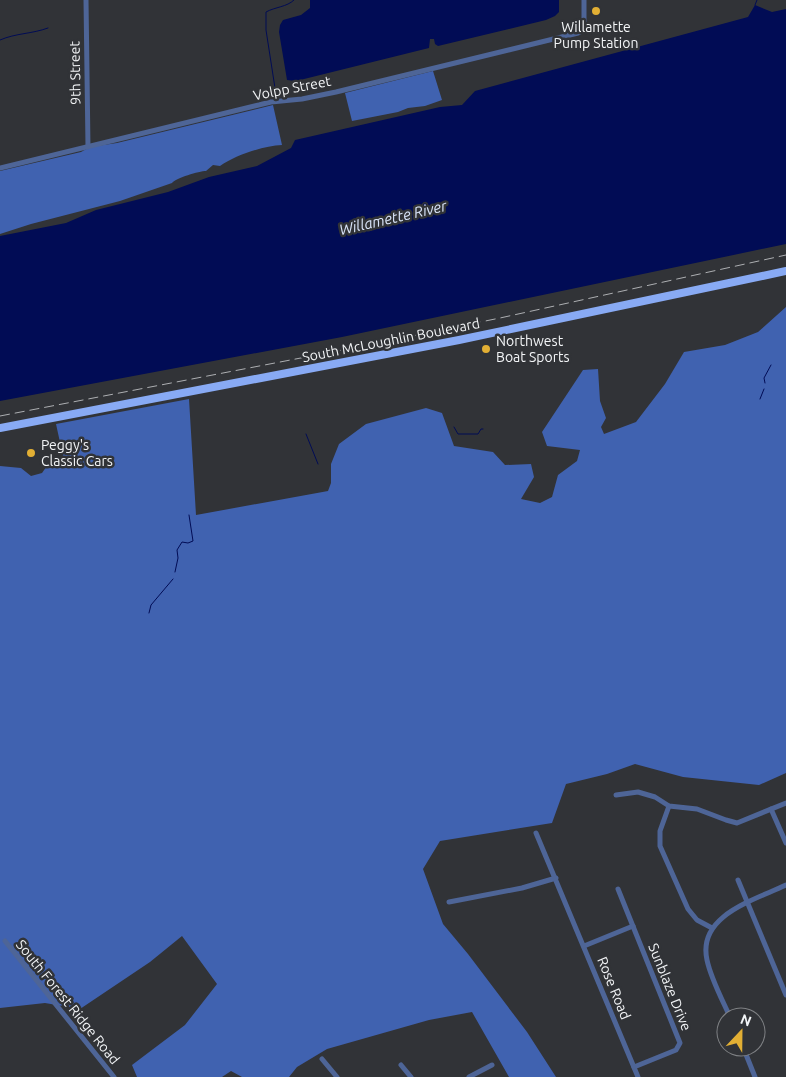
<svg xmlns="http://www.w3.org/2000/svg" width="786" height="1077" font-family="Ubuntu,sans-serif">
<rect width="100%" height="100%" fill="#313337"/>
<g fill="#4062b0">
<polygon points="433,71 442,100 425,106 408,108 398,112 352,121 345,93"/>
<path d="M273,105L282,145C263,146 236,155 220,166L213,165L206,171C199,171 176,178 172,183L120,201L31,224L0,234V171L81,152L90,147L117,143Z"/>
<polygon points="786,307 786,773 759,785 683,777 635,764 607,774 566,784 552,823 440,841 423,869 443,924 468,954 527,1032 556,1077 509,1077 472,1012 429,1020 327,1049 297,1067 289,1077 242,1077 231,1071 222,1077 137,1077 132,1065 185,1025 217,984 182,936 150,962 80,1009 45,1003 0,1008 0,466 21,468 31,476 42,473 49,463 63,456 56,424 189,399 196,515 328,491 331,483 331,464 339,444 366,424 426,408 442,413 454,446 493,452 505,465 531,464 534,477 521,499 540,503 552,497 558,475 577,461 580,450 547,446 542,432 583,370 598,369 600,401 606,418 601,427 604,434 636,422 665,384 684,352 725,345 758,332"/>
</g>
<g fill="#010c55">
<polygon points="310,0 559,0 559,12 555,16 546,20 438,46 435,44 434,39 430,39 429,48 296,81 287,80 279,32 280,25 283,20 301,15 310,8"/>
<polygon points="755,5 772,12 786,9 786,244 342,337 0,401 0,236 66,223 96,210 168,192 209,177 257,166 291,148 295,140 440,107 462,105 475,91 748,17"/>
</g>
<g fill="none" stroke-linecap="round" stroke-linejoin="round">
<g stroke="#010c55" stroke-width="1">
<polyline points="755,5 757,0"/>
<path d="M0,40C16,33 32,34 48,28"/>
<path d="M275,88L266,30V12C275,7 287,7 294,0"/>
<polyline points="765,383 764,378 771,365"/>
<polyline points="760,399 764,389"/>
<polyline points="454,427 458,434 478,434 481,429 483,429"/>
<polyline points="306,434 318,464"/>
<polyline points="175,572 178,558 177,550 182,542 188,543 193,541 189,515"/>
<polyline points="149,613 151,605 173,579"/>
</g>
<g stroke="#4e6597" stroke-width="5">
<polyline points="86,0 88,147"/>
<polyline points="0,168 271,102 302,99 336,92 578,33 582,31 584,25 584,0"/>
<polyline points="616,795 638,792 655,797 669,806 697,809 726,820 737,823 786,803"/>
<polyline points="669,806 660,831 660,846 688,909 697,920 712,928"/>
<polyline points="771,809 786,843"/>
<polyline points="536,833 638,1077"/>
<polyline points="738,880 786,995"/>
<polyline points="618,889 680,1043 676,1050 634,1067"/>
<polyline points="449,902 522,888 556,878"/>
<polyline points="5,941 114,1077"/>
<polyline points="584,946 633,926"/>
<path d="M730,1017C722,999 711,979 707,960C697,915 755,900 786,885"/>
<polyline points="743,1047 755,1077"/>
<polyline points="322,1059 337,1077"/>
<polyline points="401,1065 411,1077"/>
<polyline points="469,1077 492,1065"/>
</g>
<polyline stroke="#88aaf4" stroke-width="8" points="0,428 459,340 786,271"/>
<polyline stroke="#adafb2" stroke-width="1" stroke-dasharray="10 5" stroke-linecap="butt" points="0,416 363,346 500,318 786,255"/>
</g>
<g fill="#e2af34" stroke="#313337" stroke-width="2">
<circle cx="596" cy="11" r="5"/>
<circle cx="486" cy="349" r="5"/>
<circle cx="31" cy="453" r="5"/>
</g>
<g text-anchor="middle" stroke-width="5" stroke-linejoin="round" paint-order="stroke">
<g font-size="14" fill="#f3f5f7" stroke="#313337" text-anchor="start">
<text x="596" y="32" text-anchor="middle">Willamette<tspan x="596" dy="16">Pump Station</tspan></text>
<text x="496" y="346">Northwest<tspan x="496" dy="16">Boat Sports</tspan></text>
<text x="41" y="450">Peggy's<tspan x="41" dy="16">Classic Cars</tspan></text>
</g>
<g font-size="14" fill="#f3f5f7" stroke="#313337">
<text transform="translate(75 73) rotate(-91)" y="5">9th Street</text>
<text transform="translate(292 88) rotate(-11)" y="5">Volpp Street</text>
<text transform="translate(391 340) rotate(-11)" y="5">South McLoughlin Boulevard</text>
<text transform="translate(670 987) rotate(68)" y="5">Sunblaze Drive</text>
<text transform="translate(614 988) rotate(68)" y="5">Rose Road</text>
<text transform="translate(68 1002) rotate(51)" y="5">South Forest Ridge Road</text>
</g>
<g font-size="15" font-style="italic" fill="#dae5fa" stroke="#313337">
<text transform="translate(393 218) rotate(-13)" y="5">Willamette River</text>
</g>
</g>
<g transform="translate(741 1032) rotate(22)"><circle r="24" fill="#313337" stroke="#7f8184"/>
<path d="M0-4L9 19L0 12L-9 19Z" fill="#e2af34"/>
<text y="-8" font-size="14" font-weight="bold" text-anchor="middle" fill="#f3f5f7">N</text>
</g>
</svg>
